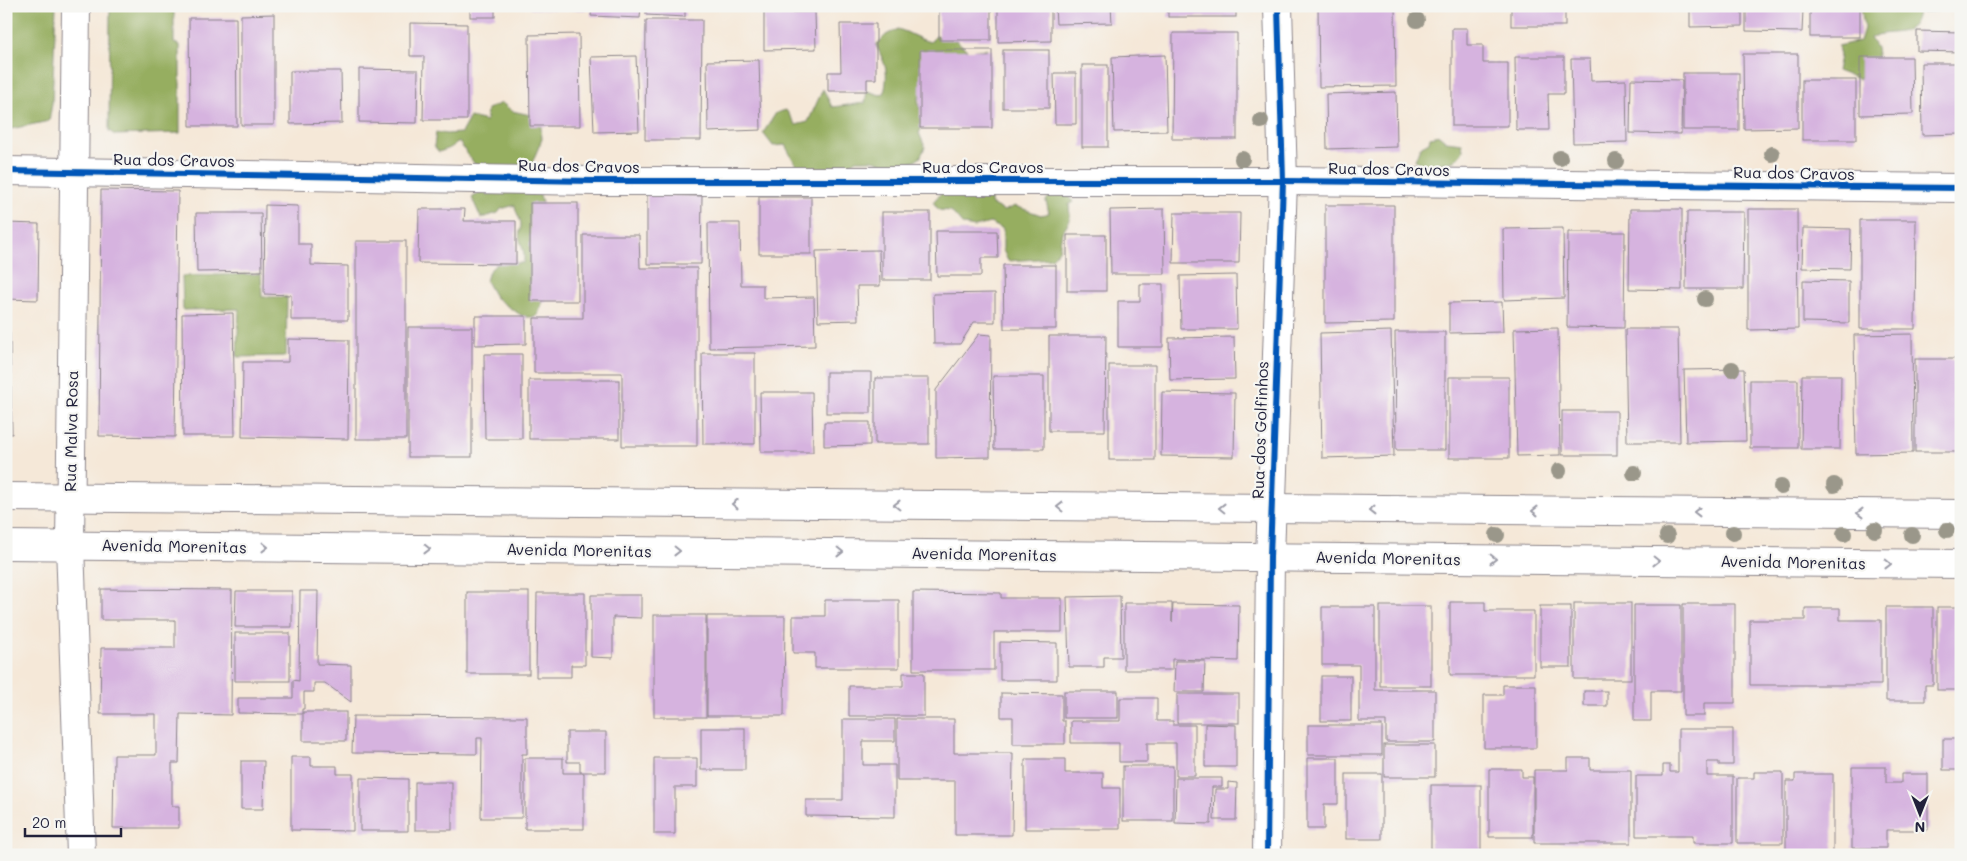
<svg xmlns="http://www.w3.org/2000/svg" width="1967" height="861" font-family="Mali,sans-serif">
<rect width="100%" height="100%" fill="#f6f6f2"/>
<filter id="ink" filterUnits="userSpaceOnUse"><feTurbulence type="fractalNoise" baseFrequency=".02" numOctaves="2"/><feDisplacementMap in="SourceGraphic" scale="10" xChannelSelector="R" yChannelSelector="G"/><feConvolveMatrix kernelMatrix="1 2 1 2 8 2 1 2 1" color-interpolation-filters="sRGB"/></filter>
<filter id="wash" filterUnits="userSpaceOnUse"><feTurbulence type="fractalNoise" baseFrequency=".0096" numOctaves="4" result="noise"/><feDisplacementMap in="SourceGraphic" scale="20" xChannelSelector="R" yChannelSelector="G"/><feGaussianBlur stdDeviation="1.12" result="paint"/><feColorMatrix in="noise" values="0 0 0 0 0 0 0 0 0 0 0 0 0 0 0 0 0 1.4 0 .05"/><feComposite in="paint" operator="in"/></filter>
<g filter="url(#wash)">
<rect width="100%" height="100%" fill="#f5e8d8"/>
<g fill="#96ae60" stroke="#5c684e">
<polygon points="6,6 56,6 52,104 49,121 6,130"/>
<polygon points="110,6 174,6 174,43 180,45 180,133 115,135 109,131"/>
<path d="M1861,6H1918C1918,43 1889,27 1870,38L1876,48L1878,61L1870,72L1858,79L1837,71L1840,56L1838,46L1860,41L1864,28Z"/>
<path d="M898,29C909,32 918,39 930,42L936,36L956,40L968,51L987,49L972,65L922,92L918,100L920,109L928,115L919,133L925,147L920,158L901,167L872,160H856L842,169L806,172L796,165L785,145L773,146L763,133L776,113L786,110L796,125L808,122L823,89L832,107L865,103L867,91L880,95L884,94C889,70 886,66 876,45L886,35Z"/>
<polygon points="502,103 512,111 540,117 542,139 532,163 516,168 476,166 459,142 450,148 439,152 434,146 436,132 446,134 461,133 470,117 486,121 487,109"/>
<polygon points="1439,135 1446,141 1462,143 1463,151 1454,161 1443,164 1446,162 1426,166 1415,160 1420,147 1429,142 1430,137"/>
<path d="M488,186L539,191L542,202L538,208C540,234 551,297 536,317H524L507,306L495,297L486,281L489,271L500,261L511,263H523C526,254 522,248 520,240C518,235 521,229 521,224C520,217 515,212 515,205L501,209L498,213L481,218L472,198Z"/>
<polygon points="1062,189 1073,202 1069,204 1070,220 1062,232 1059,250 1052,258 1008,261 1003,250 1003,229 990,223 975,227 963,225 951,211 939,210 933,202 944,190 975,190 991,198 991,204 1004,211 1015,206 1041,215 1049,213 1046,201 1051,193"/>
<polygon points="261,274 262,297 287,297 286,356 237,357 239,309 183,310 182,276"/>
</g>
<g id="blocks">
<g fill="#d6b3df">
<rect x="470" y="6" width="25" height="11"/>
<polygon points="530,6 586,6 586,10 530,9"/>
<polygon points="592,6 641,6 640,18 591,16"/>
<polygon points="646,6 685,6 685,17 646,15"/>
<polygon points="820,6 877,6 877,9 820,8"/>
<rect x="939" y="6" width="52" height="34"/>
<polygon points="998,6 1051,6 1051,41 998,42"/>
<polygon points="1055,6 1111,6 1112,23 1056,24"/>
<rect x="1168" y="6" width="68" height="11"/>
<polygon points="1318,6 1395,6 1396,86 1319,87"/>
<rect x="1511" y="6" width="54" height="20"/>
<polygon points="1690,6 1742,6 1742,26 1690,27"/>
<polygon points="1749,6 1765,6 1765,9 1803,10 1802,32 1746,31 1746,9 1749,9"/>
<rect x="1810" y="6" width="50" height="31"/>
<polygon points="1922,6 1961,6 1961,10 1922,11"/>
<polygon points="764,12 815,12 816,49 764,50"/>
<polygon points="274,14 274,125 241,125 241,15"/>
<polygon points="189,18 236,18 237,126 190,126"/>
<polygon points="646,20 702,20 701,140 645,140"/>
<polygon points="410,23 467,24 467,120 423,120 424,56 410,56"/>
<polygon points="840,24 876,24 876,79 867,79 867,91 828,91 828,72 841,72"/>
<polygon points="1452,28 1467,28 1467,45 1483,45 1483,63 1508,63 1508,126 1452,126"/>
<polygon points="1917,31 1961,32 1961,52 1917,51"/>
<polygon points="1173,33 1237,33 1237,139 1172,139"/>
<polygon points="579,34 580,126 530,126 529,35"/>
<rect x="920" y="50" width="72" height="78"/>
<rect x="1003" y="50" width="46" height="58"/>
<polygon points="1743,54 1798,54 1798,128 1744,129"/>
<polygon points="1165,55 1167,131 1114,132 1112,57"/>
<polygon points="636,56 639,131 594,132 591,57"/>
<polygon points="1515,57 1564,57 1564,94 1548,94 1549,130 1516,130"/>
<polygon points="1860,57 1912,57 1913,114 1860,115"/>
<polygon points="1571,59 1590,59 1591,81 1626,80 1627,142 1573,143"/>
<polygon points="759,60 761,130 708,132 707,61"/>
<polygon points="1921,63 1961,63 1961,134 1922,135"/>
<rect x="1082" y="65" width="26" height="82"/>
<polygon points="359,69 418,70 417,123 359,122"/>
<polygon points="290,71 341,71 342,123 290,124"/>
<polygon points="1054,73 1076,73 1076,124 1055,124"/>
<rect x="1683" y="73" width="56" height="57"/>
<polygon points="1631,79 1682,80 1681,134 1630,133"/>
<rect x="1802" y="80" width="54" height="60"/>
<polygon points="1396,92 1397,147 1327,149 1326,94"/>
<polygon points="101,190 178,191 175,437 99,436"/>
<polygon points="647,195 702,196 701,264 647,264"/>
<rect x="759" y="197" width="52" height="57"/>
<rect x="530" y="203" width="48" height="98"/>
<polygon points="265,205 298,206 298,244 311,244 311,265 348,266 348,320 291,320 291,295 264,294"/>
<polygon points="1325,205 1394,205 1394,322 1325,323"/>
<polygon points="419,209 465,209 464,221 516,221 516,264 418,263"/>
<polygon points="1164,209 1165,274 1111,274 1110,210"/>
<polygon points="1630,209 1682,209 1682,290 1629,289"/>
<polygon points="1748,209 1797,209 1798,329 1748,330"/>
<rect x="882" y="212" width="48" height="68"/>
<polygon points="1687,212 1744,212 1743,289 1686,289"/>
<polygon points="196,213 261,213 262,271 197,272"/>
<polygon points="1174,213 1240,213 1239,263 1173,263"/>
<polygon points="1860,220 1916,220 1915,329 1860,329"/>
<polygon points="6,223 39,224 38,300 6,299"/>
<polygon points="708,223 740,223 741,285 763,285 763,298 814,297 815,346 709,348"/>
<polygon points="1563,228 1564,298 1504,300 1503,229"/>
<polygon points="1803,228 1851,229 1850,269 1802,268"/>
<polygon points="936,231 997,231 998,258 981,258 981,276 937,276"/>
<polygon points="1568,232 1625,232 1624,328 1567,327"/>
<polygon points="583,235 639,235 640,268 697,268 697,446 622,446 622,373 534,373 534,318 583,318"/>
<rect x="1067" y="235" width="39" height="56"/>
<rect x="356" y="241" width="50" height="198"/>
<polygon points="879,250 880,286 857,286 858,320 818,321 816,251"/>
<polygon points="1003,265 1056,265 1056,329 1004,329"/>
<polygon points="1236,275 1237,329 1181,329 1180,276"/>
<polygon points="1803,280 1849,281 1849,323 1803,322"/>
<polygon points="1140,284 1163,284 1163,347 1118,347 1118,301 1140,301"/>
<polygon points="995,293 995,322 974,322 960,344 934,344 933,294"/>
<polygon points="1502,302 1503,332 1449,333 1449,303"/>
<polygon points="233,313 235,436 183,436 182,314"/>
<polygon points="475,316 526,316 526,344 475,345"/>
<rect x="408" y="327" width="64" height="130"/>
<polygon points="1558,328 1560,455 1517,456 1514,329"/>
<polygon points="1625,329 1678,329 1680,442 1627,442"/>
<polygon points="1391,331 1394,456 1322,458 1320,333"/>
<polygon points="1395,332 1445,332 1445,450 1396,450"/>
<polygon points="6,333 10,333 12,434 6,434"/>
<polygon points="979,334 991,335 990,457 936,458 936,390"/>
<polygon points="1912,334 1913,453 1856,454 1854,335"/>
<polygon points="1049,336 1106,336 1105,431 1049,431"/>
<polygon points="1234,337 1235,379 1170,380 1169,338"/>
<polygon points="288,339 349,340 348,439 242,437 243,362 288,362"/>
<polygon points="702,353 755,353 755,444 703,444"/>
<polygon points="484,354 522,354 522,439 485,439"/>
<rect x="1915" y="359" width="46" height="93"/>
<rect x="1109" y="365" width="46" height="95"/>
<polygon points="1744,369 1746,441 1686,442 1684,370"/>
<rect x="826" y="372" width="45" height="41"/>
<polygon points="1802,375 1841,375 1840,449 1801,449"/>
<polygon points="993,376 1044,376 1044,449 994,449"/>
<rect x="1449" y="377" width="60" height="81"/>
<rect x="875" y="378" width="54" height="66"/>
<rect x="529" y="380" width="90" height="59"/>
<rect x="1750" y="380" width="48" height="68"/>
<polygon points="760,392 812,392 813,452 761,452"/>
<polygon points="1162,392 1235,393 1234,457 1161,456"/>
<rect x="1562" y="411" width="55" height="44"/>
<polygon points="824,422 870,422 870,445 824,446"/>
<polygon points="101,589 232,590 231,715 180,714 179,763 172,763 172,806 179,806 179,828 113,828 114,755 156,755 156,714 100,714 101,648 175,648 175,620 101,620"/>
<polygon points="236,591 292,591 292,627 235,627"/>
<polygon points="300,591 318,591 317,664 351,665 351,702 325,683 314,683 314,692 304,692 304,709 302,709 302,714 238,713 238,698 293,698 293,680 299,681"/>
<rect x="467" y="592" width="62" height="82"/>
<polygon points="913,592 1001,593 1001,598 1062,598 1062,632 994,632 994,670 913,670"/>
<polygon points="537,593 585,593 585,665 571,665 571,677 536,677"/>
<polygon points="591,595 641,595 641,618 613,617 613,658 591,657"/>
<polygon points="1120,596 1121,657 1104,657 1104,667 1069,667 1067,597"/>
<polygon points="825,600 899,600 899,668 815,668 815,653 793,653 793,616 825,616"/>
<polygon points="1450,602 1485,602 1485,611 1534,611 1534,675 1450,675"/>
<polygon points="1124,603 1172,603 1172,622 1173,604 1239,605 1238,661 1172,659 1172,670 1124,670"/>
<rect x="1574" y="603" width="57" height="76"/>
<polygon points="1683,604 1735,604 1735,703 1704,703 1704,716 1683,716"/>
<polygon points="1634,605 1681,605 1681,691 1651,691 1651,721 1634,721"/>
<rect x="1380" y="606" width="51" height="80"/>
<rect x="1540" y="606" width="31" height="61"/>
<polygon points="1322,607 1375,607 1375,690 1435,690 1435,742 1386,742 1386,721 1359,721 1359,665 1322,665"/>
<polygon points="1886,607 1933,607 1933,685 1925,685 1925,701 1886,701"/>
<rect x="1937" y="607" width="24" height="83"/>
<polygon points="1805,608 1840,608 1840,620 1881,620 1881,685 1750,685 1750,620 1805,620"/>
<rect x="654" y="615" width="52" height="102"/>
<polygon points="707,616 785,616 784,716 707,716"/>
<rect x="235" y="633" width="55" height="48"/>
<polygon points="1000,642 1057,643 1057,680 1000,680"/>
<polygon points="1175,661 1205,661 1204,692 1174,692"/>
<polygon points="903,673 924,673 924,716 849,716 849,686 903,686"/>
<rect x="1321" y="676" width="30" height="45"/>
<polygon points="1503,685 1536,685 1536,748 1484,748 1484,695 1503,695"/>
<rect x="1064" y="691" width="54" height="27"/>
<rect x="1584" y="691" width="23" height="15"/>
<polygon points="1001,693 1062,694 1062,721 1065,721 1065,744 1013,744 1013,717 1001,717"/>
<rect x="1177" y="694" width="62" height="29"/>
<polygon points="1120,698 1157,698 1157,721 1173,721 1173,725 1195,725 1195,776 1176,776 1176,743 1147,743 1147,762 1119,762 1119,743 1071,743 1071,721 1120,721"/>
<rect x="303" y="712" width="43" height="29"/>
<polygon points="353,716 527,717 527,754 522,754 522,818 481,818 482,738 477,738 477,754 352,753"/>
<polygon points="843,719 895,719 895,741 863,741 863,765 895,765 895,817 806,816 806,800 843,800"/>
<polygon points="897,719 954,719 954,753 1013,753 1012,835 955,835 955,781 897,781"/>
<polygon points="1205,724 1236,725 1236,767 1205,767"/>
<rect x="1308" y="725" width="74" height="30"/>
<rect x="701" y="728" width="44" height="42"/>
<polygon points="1678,729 1733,729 1733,765 1719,765 1719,762 1707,762 1707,776 1733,776 1733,843 1693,843 1693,836 1636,836 1636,776 1663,776 1663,765 1670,765 1670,772 1678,772"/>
<polygon points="567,732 606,732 606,772 580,772 580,762 567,762"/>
<rect x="1943" y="739" width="18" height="31"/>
<rect x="1384" y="745" width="51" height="32"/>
<polygon points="291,757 311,757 311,766 337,766 337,774 353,774 353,831 291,830"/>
<polygon points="525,758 563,758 563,773 584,773 584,829 525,829"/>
<polygon points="654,758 697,758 697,787 675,787 675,834 654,834"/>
<polygon points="1307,758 1338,758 1338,804 1324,804 1324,829 1307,829"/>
<polygon points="1568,758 1590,758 1590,770 1631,770 1631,843 1534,843 1534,770 1568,770"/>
<polygon points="1025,759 1065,759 1065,773 1103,773 1103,788 1120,788 1120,829 1025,829"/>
<polygon points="241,761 264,761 263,809 241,809"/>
<rect x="1123" y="766" width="50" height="55"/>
<polygon points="1852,767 1886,767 1886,783 1901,783 1901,774 1928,774 1928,830 1886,830 1886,848 1852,848"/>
<polygon points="1489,769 1522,769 1522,777 1533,777 1533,837 1489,837"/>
<polygon points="1754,772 1783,772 1783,843 1737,843 1737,778 1754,778"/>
<rect x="1346" y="774" width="36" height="65"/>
<polygon points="1795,774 1833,774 1833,855 1786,855 1786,781 1795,781"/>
<polygon points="360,778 408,779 408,831 360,831"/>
<polygon points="1176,778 1222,778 1222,787 1212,787 1211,824 1175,823"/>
<rect x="415" y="782" width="37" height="48"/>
<polygon points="1228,782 1237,783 1236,820 1214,820 1215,789 1228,789"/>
<rect x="1431" y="785" width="50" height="70"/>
</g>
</g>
</g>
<g filter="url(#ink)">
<use href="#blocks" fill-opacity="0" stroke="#8c858a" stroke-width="1"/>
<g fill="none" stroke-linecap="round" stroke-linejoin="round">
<defs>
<g id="street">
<polyline points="76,6 70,545 81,855"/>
<polyline points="6,171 594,181 1283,181 1961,188"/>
<polyline points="1267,855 1270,557 1283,181 1278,6"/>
</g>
<g id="secondary">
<polyline points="6,497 1961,514"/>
<polyline points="6,545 1961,564"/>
</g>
</defs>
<use href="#street" stroke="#8c858a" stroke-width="30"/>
<use href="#secondary" stroke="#8c858a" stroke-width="30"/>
<use href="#street" stroke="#fff" stroke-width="28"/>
<use href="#secondary" stroke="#fff" stroke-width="28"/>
<defs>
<g id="cycleway">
<polyline points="6,171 594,181 1283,181 1961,188"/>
<polyline points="1267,855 1270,557 1283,181 1278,6"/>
</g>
</defs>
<use href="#cycleway" stroke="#f6f6f2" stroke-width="9"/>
<use href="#cycleway" stroke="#0057b8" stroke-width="6"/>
</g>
<g fill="#9a978a">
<circle cx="1417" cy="20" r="8"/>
<circle cx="1261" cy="121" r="8"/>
<circle cx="1772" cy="154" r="8"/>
<circle cx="1560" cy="158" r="8"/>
<circle cx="1242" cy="159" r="8"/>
<circle cx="1616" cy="161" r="8"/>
<circle cx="1705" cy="299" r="8"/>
<circle cx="1732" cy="369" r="8"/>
<circle cx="1559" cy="471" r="8"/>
<circle cx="1634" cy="473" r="8"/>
<circle cx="1834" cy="485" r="8"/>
<circle cx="1781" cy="487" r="8"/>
<circle cx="1875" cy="530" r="8"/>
<circle cx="1947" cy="530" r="8"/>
<circle cx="1733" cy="533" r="8"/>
<circle cx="1844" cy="534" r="8"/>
<circle cx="1497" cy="535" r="8"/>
<circle cx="1912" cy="535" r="8"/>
<circle cx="1667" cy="536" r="8"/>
</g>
<defs><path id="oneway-chevron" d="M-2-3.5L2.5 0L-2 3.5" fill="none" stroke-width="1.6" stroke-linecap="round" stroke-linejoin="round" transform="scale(1.25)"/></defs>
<g stroke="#9c9ca7">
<use href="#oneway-chevron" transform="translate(735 504) rotate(-179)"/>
<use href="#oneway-chevron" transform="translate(897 505) rotate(-179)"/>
<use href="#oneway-chevron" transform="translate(1060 507) rotate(-179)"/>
<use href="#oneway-chevron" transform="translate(1222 508) rotate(-179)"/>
<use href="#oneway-chevron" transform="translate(1372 510) rotate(-180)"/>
<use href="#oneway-chevron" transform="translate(1535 511) rotate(-180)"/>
<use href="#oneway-chevron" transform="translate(1697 512) rotate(-180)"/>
<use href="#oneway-chevron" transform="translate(1860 513) rotate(-180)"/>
<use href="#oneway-chevron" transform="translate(265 547) rotate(1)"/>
<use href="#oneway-chevron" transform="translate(427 549) rotate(1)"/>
<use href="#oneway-chevron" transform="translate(677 551) rotate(1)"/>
<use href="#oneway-chevron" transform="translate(840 552) rotate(1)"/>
<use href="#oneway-chevron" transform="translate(1493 559) rotate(1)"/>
<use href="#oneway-chevron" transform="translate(1656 561) rotate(1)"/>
<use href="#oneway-chevron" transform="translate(1888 564) rotate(1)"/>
</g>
</g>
<g text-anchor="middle" stroke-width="4.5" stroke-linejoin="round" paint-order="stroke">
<g font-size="16" fill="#22223b" stroke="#f6f6f2">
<text transform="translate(174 160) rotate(1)" y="6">Rua dos Cravos</text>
<text transform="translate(579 166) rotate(1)" y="6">Rua dos Cravos</text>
<text x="983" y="173">Rua dos Cravos</text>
<text transform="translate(1389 169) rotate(1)" y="6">Rua dos Cravos</text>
<text transform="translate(1794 173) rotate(1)" y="6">Rua dos Cravos</text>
<text transform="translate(1260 430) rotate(-88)" y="6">Rua dos Golfinhos</text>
<text transform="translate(71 431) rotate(-89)" y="6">Rua Malva Rosa</text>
<text transform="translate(174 546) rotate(1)" y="6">Avenida Morenitas</text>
<text transform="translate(579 550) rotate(1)" y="6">Avenida Morenitas</text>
<text transform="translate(984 554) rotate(1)" y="6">Avenida Morenitas</text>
<text transform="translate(1388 558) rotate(1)" y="6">Avenida Morenitas</text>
<text transform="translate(1793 562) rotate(1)" y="6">Avenida Morenitas</text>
</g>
</g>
<rect width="1967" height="861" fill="none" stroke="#f6f6f2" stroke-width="25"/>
<g transform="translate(1920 814) rotate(180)" stroke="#f6f6f2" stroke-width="4" paint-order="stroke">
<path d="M0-4L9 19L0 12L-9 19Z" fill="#22223b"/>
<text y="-8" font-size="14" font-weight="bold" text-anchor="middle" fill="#22223b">N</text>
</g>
<path d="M25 828v8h96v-8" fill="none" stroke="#22223b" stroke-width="2.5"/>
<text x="32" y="828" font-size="15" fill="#22223b" stroke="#f6f6f2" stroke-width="4" paint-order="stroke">20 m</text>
</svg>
